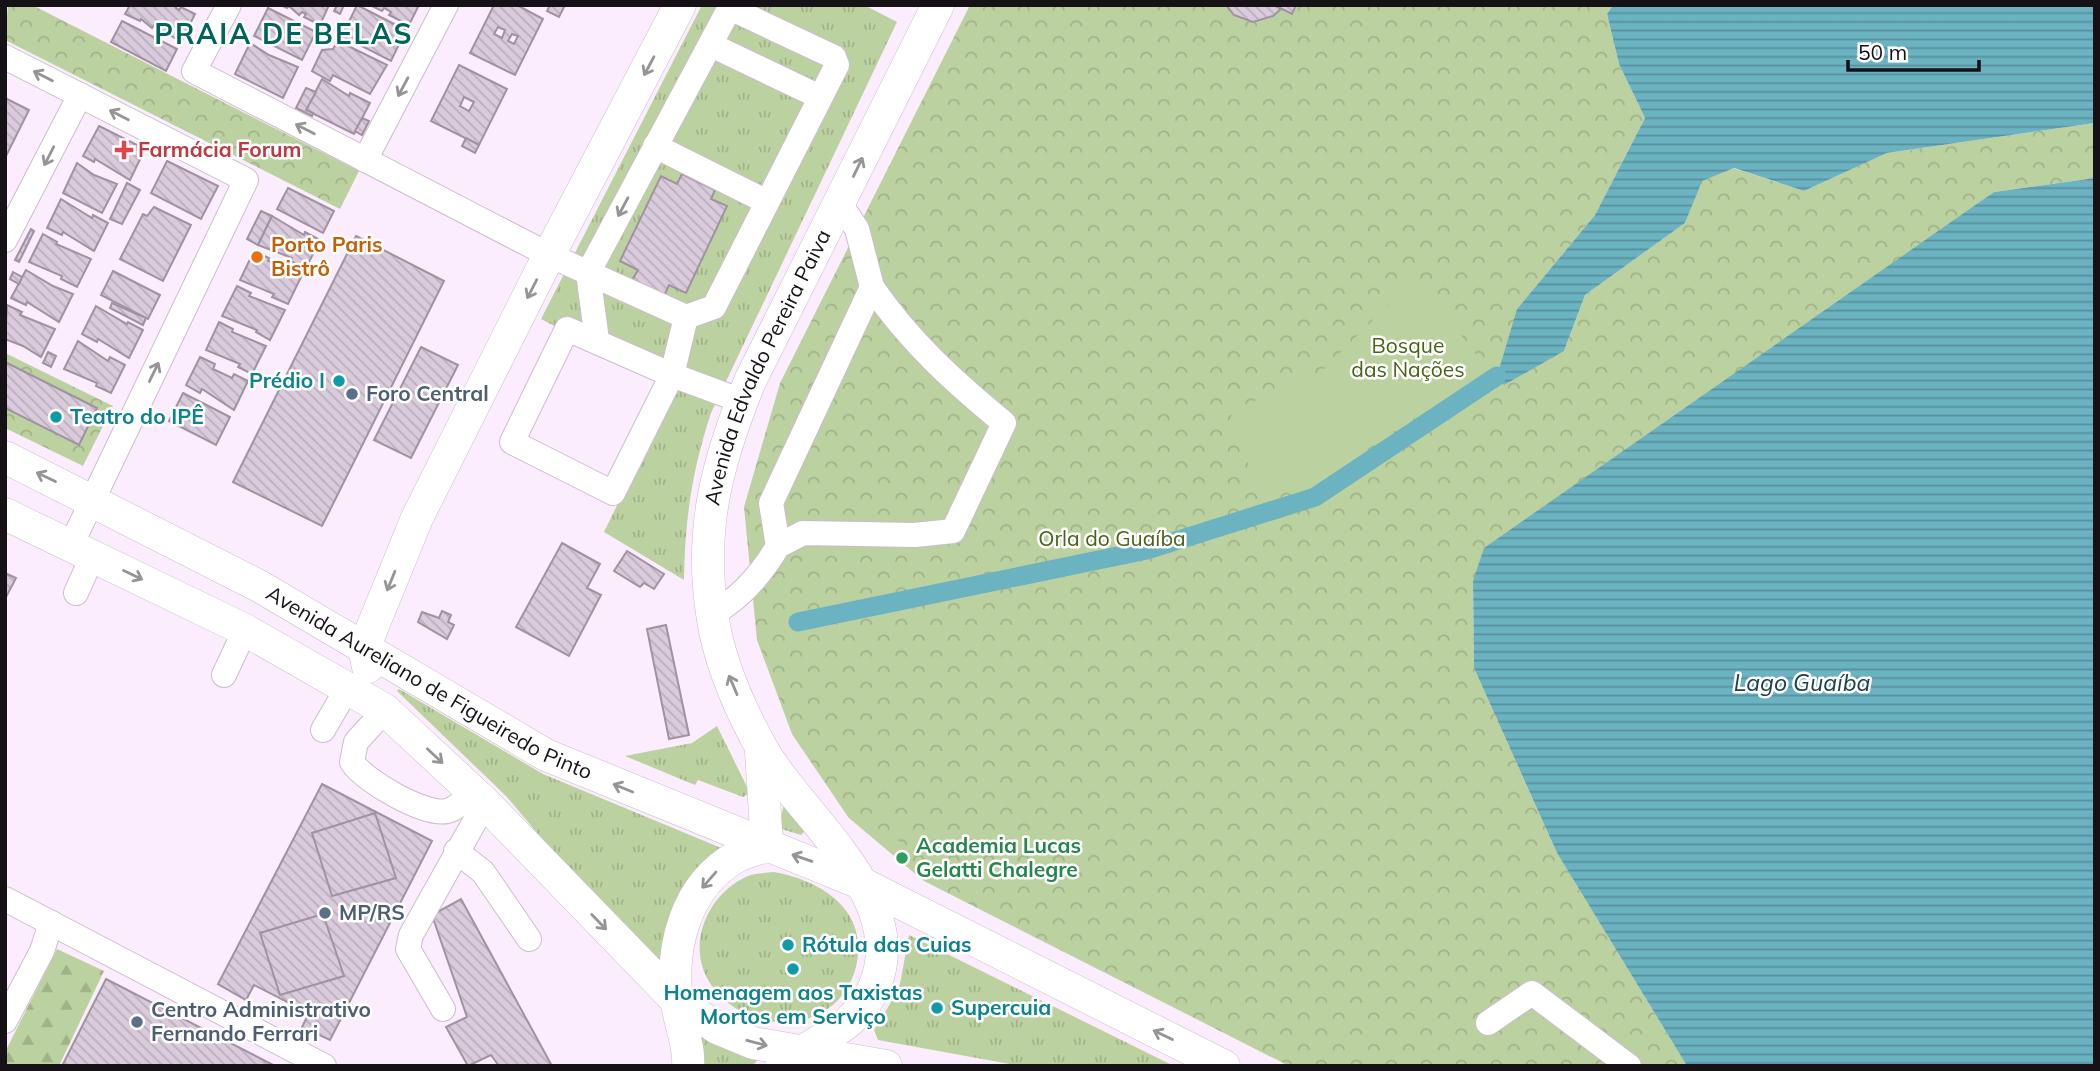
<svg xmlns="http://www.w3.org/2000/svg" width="2100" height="1071" font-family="Mulish,sans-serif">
<defs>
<pattern id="grass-tufts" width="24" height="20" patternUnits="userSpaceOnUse" patternTransform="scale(1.75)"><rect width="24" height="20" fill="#bcd1a0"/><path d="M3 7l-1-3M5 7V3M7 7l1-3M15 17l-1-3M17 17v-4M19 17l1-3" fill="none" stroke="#a1b289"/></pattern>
<pattern id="forest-firs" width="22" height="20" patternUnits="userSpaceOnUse" patternTransform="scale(1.75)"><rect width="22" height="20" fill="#bcd1a0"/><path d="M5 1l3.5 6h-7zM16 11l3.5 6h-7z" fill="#a1b289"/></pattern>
<pattern id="park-crowns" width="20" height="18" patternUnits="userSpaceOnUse" patternTransform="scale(1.75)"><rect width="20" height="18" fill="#bcd1a0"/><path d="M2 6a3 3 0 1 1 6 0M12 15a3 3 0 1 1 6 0" fill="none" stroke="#a1b289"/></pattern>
<pattern id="water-rules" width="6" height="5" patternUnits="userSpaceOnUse" patternTransform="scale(1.75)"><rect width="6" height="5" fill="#6cb3c2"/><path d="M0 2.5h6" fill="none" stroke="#58909d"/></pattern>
<pattern id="building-back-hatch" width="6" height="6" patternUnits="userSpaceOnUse" patternTransform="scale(1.75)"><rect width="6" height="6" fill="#dacbdc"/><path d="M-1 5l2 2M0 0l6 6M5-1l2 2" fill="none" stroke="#baadbc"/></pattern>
</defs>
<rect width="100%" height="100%" fill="#fcedfe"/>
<g fill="url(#grass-tufts)">
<path d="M702,5H864L897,22L711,413C692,471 685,518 684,580L604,532L674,389L541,319Z"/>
<polygon points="399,689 543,774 726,850 661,964 608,917 506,796 397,691"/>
<polygon points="717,726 750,793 743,797 698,780 695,785 625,756 692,743"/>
<polygon points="785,801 805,831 801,835 778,828"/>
<path d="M774,872C819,880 867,908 857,962C854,978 847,992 835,1003C797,1038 731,1023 707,978C687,940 710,892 748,876C756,873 766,873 774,872Z"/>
<polygon points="909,935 923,942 1174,1066 1021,1066 878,1040 874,1030 899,989"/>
<polygon points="702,1035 759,1059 752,1066 696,1066 697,1038"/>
</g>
<polygon fill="url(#forest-firs)" points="57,949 104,971 59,1066 5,1066 5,1052"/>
<g fill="url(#park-crowns)">
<polygon points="8,5 32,5 359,171 340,209 5,40"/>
<polygon points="970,5 1613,5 1607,14 1619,64 1645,118 1595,215 1517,309 1564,351 1585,295 1685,223 1701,181 1733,168 1804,191 1887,153 2095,123 2095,178 1994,192 1473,581 1474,668 1557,853 1687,1066 1289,1066 924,881 848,817 792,734 757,640 744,507 780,383"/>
<polygon points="5,353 113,406 83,466 5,428"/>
</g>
<g fill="#bcd1a0">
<polygon points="1415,278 1488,369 1319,481 1260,497 1230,411 1317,376"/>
<polygon points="848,817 895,835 924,881"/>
</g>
<g fill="url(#water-rules)">
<polygon points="1613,5 2095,5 2095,123 1887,153 1804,191 1734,168 1702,181 1685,223 1585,295 1564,351 1504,385 1497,376 1517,309 1595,215 1645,118 1619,64 1607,14"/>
<polygon points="2095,178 2095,1066 1687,1066 1557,853 1474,668 1473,581 1484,548 1994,192"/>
</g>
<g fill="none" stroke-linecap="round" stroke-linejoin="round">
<polyline stroke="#6cb3c2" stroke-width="19" points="798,622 1147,550 1315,497 1497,376"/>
</g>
<g fill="url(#building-back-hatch)" stroke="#a092a1" stroke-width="2" fill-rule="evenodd">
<polygon points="130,5 177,5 176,8 179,10 181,7 195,14 181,42 154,25 152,28 141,19 140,21 125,14"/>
<polygon points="281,5 329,5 320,25 304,17 306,14 302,12 299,15 289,6 287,8"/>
<polygon points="337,5 344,5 340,14 334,11"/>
<polygon points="357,5 406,30 391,61 342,36"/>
<polygon points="370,5 419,5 409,25 389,15 391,12 384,8 382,11"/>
<path d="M494,5H517L543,19L515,75L470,53ZM498,27L505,30L502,38L494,34ZM512,34L518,36L514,44L508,41Z"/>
<polygon points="550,5 565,5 559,17 547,11"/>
<polygon points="1226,5 1274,5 1281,9 1273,16 1253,22 1234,15"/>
<polygon points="1274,5 1296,5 1292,14"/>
<polygon points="268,8 316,32 302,60 254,36"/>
<polygon points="122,21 177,49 166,71 111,42"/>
<polygon points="338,41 387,65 370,94 333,75 330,81 312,71 322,50 333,49"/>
<polygon points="250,43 269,55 298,67 283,98 235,74"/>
<path d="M459,65L507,89L479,145L431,121ZM464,97L474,102L469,111L460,106Z"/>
<polygon points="322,79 349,96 350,93 370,103 354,134 306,110"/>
<polygon points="306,88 316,92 306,110 313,113 312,116 296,108"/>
<polygon points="5,98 29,110 5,158"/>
<polygon points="362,118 369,121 362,135 355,131"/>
<polygon points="99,126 145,149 130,180 95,159 94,162 83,156"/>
<polygon points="466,138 479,145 475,153 462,146"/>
<polygon points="167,161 218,186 201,219 151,193"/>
<polygon points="77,163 94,175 117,184 102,213 63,193"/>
<polygon points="682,174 715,190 711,199 727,206 686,293 669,285 664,296 632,280 638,270 620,261 661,176 677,184"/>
<polygon points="127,183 140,190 122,224 110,219"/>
<polygon points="288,188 334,211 323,233 277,209"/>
<polygon points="61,199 92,218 93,215 108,223 94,251 63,232 62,235 47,228"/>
<polygon points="154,207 191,225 163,281 120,259 143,214 147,216"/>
<polygon points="261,211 272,216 258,245 247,239"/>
<polygon points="272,216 304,235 305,232 320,240 306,268 290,261 292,258 258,245"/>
<polygon points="31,229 34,231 19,262 15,260"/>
<polygon points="43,234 57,242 56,244 91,259 77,287 61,279 62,276 29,262"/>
<polygon points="356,236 444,281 322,526 233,482"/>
<polygon points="254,251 269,258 268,261 302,275 288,304 272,297 274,294 240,280"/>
<polygon points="26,270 53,286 73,294 59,322 27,302 26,305 11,298"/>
<polygon points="113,271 160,295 148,319 101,295"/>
<polygon points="13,272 22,277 19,284 10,279"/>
<polygon points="237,286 251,293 249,296 285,310 270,340 256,332 257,330 222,316"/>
<polygon points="112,303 146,318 143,325 110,308"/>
<polygon points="7,305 22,312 20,315 55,329 41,357 23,346 5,339"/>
<polygon points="96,306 127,324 128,322 143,330 129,358 98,339 97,342 82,334"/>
<polygon points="219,322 233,329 232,332 266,346 252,374 238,367 240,364 206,350"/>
<polygon points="78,341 108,361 110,357 125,365 111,393 96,386 97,383 64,369"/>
<polygon points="421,347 458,365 411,458 374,440"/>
<polygon points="48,352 56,356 51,367 43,363"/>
<polygon points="200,357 215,364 213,369 232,378 234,374 248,381 234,410 202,389 200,393 186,385"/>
<polygon points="5,362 97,408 79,445 5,408"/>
<polygon points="183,393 230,417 216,445 169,421"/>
<polygon points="562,543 600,564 587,588 601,595 569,656 516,627"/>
<polygon points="627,551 664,574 654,589 644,583 640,587 614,571"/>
<polygon points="5,573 16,578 5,599"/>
<polygon points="442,611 451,615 448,622 454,625 447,639 418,622 422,612 439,618"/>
<polygon points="666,625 689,735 669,739 647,629"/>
<polygon points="322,784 432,841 330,1040 302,1027 309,1013 254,985 246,1000 218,984"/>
<polygon points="375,813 396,878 332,896 312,833"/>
<polygon points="461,899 552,1066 499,1066 491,1055 468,1066 446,1027 467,1017 432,915"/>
<polygon points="323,914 344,976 280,995 260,933"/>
<polygon points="106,979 275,1066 62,1066"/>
</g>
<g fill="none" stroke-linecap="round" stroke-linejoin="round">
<defs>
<g id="minor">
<polyline points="229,5 194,71 549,255 686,317 714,307 837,65 834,57 734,10 727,13 588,273 597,340"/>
<polyline points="711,45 820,97"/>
<polyline points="5,57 246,180 71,545"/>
<polyline points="655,146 765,201"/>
<polyline points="365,160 446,5"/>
<polyline points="840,204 857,229 872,287"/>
<polyline points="5,240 80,95"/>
<polyline points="686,317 672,375 742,401"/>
<polygon points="567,329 672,375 613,493 512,442"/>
<polyline points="76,593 93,555"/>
<path d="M712,614C741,598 761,575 778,546L771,503L872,287C910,342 952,380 1004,423L953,531L915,535L803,533L778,546"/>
<polyline points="224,675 245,630"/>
<path d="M385,710L356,742L352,762C364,781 425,816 447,811C457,809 466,798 473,791"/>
<polyline points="323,730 348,687"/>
<polyline points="456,851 483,872 529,939"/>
<polyline points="5,899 51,923"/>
<polyline points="443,1009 408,949 411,935 485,803"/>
<polyline points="5,1021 42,951 51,923 324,1066"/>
<polyline points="1488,1023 1532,993 1629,1066"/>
</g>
<g id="major">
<path id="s1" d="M5,457L259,586L546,755L865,885L1224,1066"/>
<polyline points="5,514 245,630 385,710 485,803 677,1001 717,1028 753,1043 886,1066"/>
<polyline points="368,667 364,648 417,518 549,255 680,5"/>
<path d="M688,1066C690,1045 679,1023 677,1002C670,948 685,886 736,857C745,852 757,849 767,846L761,752"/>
<path id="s2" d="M781,1066C815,1039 858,1029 875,985C911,897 799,816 761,747C739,707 718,659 712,613C699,527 718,460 750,381L938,5"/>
</g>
</defs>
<use href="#minor" stroke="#cbbdcd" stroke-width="26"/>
<use href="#major" stroke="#cbbdcd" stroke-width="33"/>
<use href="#minor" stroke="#fff" stroke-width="24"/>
<use href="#major" stroke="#fff" stroke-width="32"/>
</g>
<defs><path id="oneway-shaft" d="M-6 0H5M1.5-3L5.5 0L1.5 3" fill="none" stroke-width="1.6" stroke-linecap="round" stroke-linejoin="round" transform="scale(1.75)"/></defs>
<g stroke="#969497">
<use href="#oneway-shaft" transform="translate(649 66) rotate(118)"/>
<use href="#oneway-shaft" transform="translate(43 76) rotate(-153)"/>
<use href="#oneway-shaft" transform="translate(403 87) rotate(118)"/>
<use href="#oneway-shaft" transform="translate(119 115) rotate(-153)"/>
<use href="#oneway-shaft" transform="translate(305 129) rotate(-153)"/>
<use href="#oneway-shaft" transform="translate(49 156) rotate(117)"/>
<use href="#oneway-shaft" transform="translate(858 167) rotate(-64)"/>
<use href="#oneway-shaft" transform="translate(623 207) rotate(118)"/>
<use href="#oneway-shaft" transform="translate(532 289) rotate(117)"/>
<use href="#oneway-shaft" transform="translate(154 372) rotate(-64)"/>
<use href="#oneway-shaft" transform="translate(46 477) rotate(-154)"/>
<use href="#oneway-shaft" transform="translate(133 575) rotate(26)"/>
<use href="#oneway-shaft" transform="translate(391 581) rotate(112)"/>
<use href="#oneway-shaft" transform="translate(733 685) rotate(-113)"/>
<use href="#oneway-shaft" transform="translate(435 756) rotate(43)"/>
<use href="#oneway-shaft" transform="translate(623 788) rotate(-158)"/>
<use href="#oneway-shaft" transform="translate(802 858) rotate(-161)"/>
<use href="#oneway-shaft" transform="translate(709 880) rotate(131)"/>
<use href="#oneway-shaft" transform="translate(599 922) rotate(46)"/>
<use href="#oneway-shaft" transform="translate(1163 1035) rotate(-154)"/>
<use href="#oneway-shaft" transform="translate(757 1043) rotate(15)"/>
</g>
<path fill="#e0444e" stroke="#fff" stroke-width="2.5" d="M120.5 139.5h7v7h7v7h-7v7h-7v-7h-7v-7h7z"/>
<circle fill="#e8710a" stroke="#fff" stroke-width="2.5" cx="257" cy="257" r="7"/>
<g fill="#0f9aa8" stroke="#fff" stroke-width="2.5">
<circle cx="339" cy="381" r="7"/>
<circle cx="56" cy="417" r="7"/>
<circle cx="788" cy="945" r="7"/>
<circle cx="793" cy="969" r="7"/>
<circle cx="937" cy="1008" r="7"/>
</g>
<g fill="#5c6f8a" stroke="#fff" stroke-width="2.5">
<circle cx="352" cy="394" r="7"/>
<circle cx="325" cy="913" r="7"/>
<circle cx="137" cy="1022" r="7"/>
</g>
<circle fill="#2e9e5b" stroke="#fff" stroke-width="2.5" cx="902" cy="858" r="7"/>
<g text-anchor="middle" stroke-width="5" stroke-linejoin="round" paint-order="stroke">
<g font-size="21" font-weight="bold" fill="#be3a42" stroke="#fff" text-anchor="start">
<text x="138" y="157">Farmácia Forum</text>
</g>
<g font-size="21" font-weight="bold" fill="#c56008" stroke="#fff" text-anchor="start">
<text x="271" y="252">Porto Paris<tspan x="271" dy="24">Bistrô</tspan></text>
</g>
<g font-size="21" fill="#486216" stroke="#fff">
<text x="1408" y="353">Bosque<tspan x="1408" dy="24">das Nações</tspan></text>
<text x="1112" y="546">Orla do Guaíba</text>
</g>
<g font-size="21" fill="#161117" stroke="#fff">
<text dy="7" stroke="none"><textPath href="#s2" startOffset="803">Avenida Edvaldo Pereira Paiva</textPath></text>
<text dy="7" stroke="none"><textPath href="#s1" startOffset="481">Avenida Aureliano de Figueiredo Pinto</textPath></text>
</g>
<g font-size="21" font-weight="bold" fill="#0d838f" stroke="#fff" text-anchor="start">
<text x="325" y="388" text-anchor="end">Prédio I</text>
<text x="70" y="424">Teatro do IPÊ</text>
<text x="802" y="952">Rótula das Cuias</text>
<text x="793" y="1000" text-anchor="middle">Homenagem aos Taxistas<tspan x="793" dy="24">Mortos em Serviço</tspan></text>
<text x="951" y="1015">Supercuia</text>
</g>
<g font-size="21" font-weight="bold" fill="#4e5e75" stroke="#fff" text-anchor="start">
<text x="366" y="401">Foro Central</text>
<text x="339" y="920">MP/RS</text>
<text x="151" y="1017">Centro Administrativo<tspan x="151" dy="24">Fernando Ferrari</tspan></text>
</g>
<g font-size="21" font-weight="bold" fill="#27864d" stroke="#fff" text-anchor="start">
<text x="916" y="853">Academia Lucas<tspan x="916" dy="24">Gelatti Chalegre</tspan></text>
</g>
<g font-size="23" font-style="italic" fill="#1d4047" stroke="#fff">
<text x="1802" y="691">Lago Guaíba</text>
</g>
<g font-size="28" font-weight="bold" letter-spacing="2" fill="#00645b" stroke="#fff">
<text x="284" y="44">PRAIA DE BELAS</text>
</g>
</g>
<rect width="2100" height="1071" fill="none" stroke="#161117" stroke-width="14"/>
<path d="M1848 60v10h131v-10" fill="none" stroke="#161117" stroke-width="3.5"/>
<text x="1858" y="60" font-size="21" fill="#161117" stroke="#ffffff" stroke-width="5" paint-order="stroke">50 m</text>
</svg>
